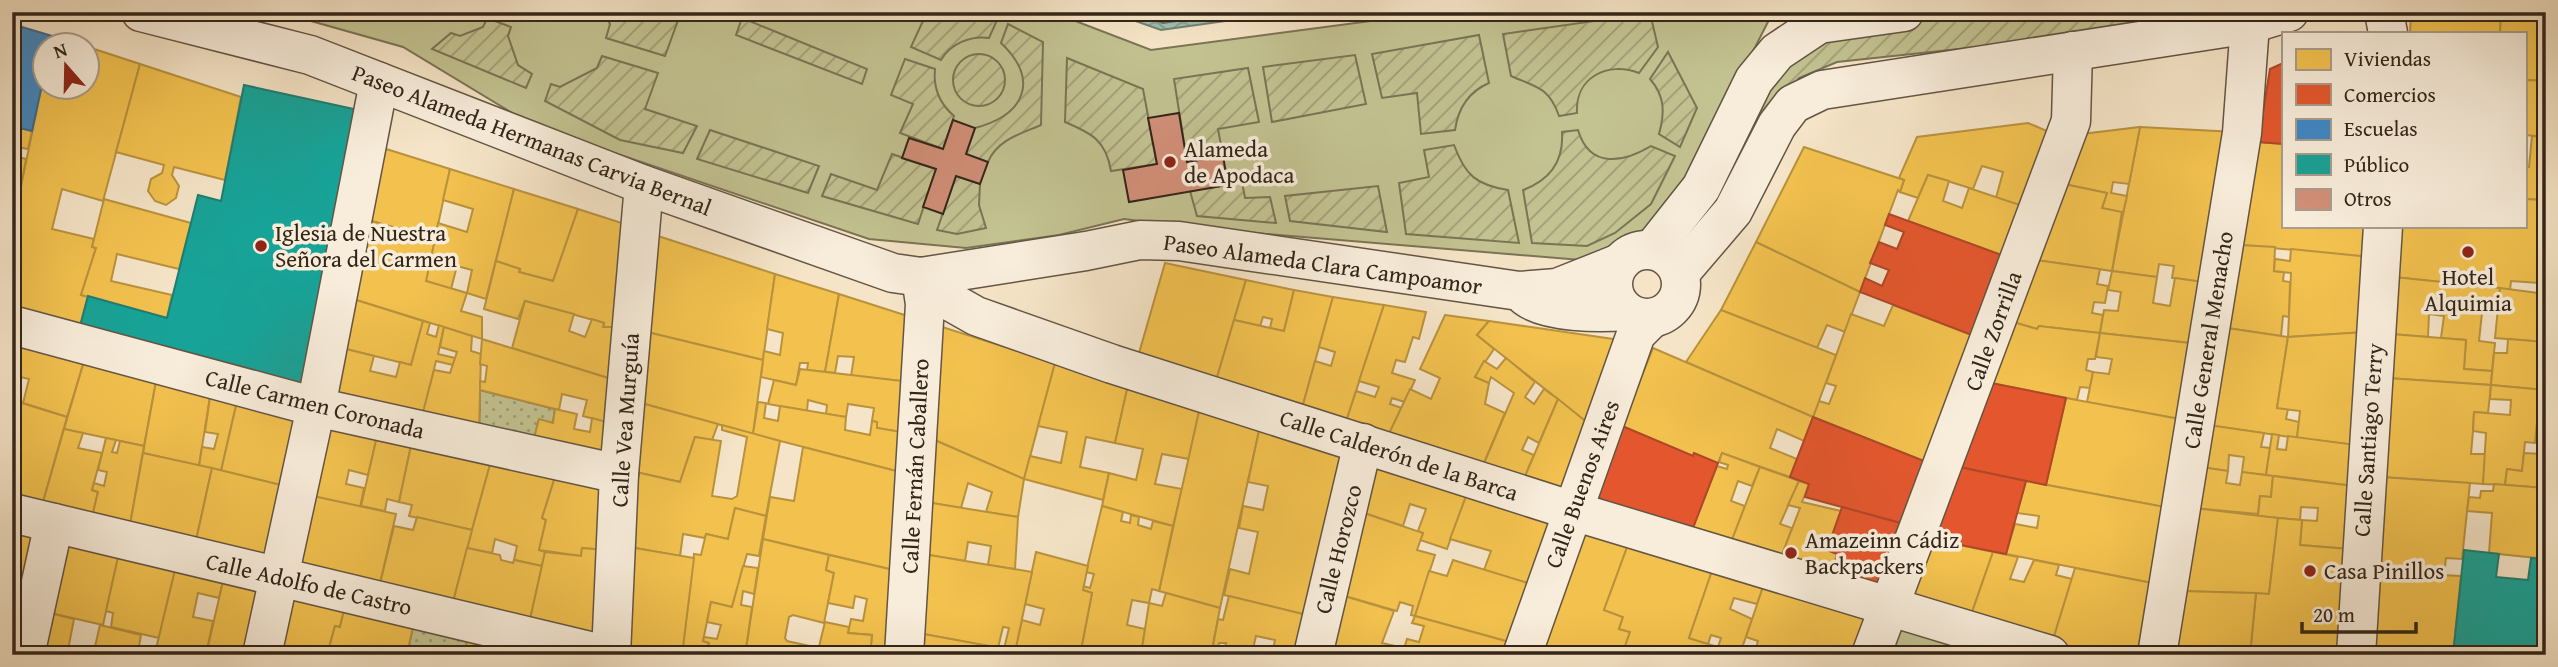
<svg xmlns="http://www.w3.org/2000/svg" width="2558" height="667" font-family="'Gentium Book Plus',serif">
<defs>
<pattern id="grass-dots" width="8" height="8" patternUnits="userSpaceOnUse" patternTransform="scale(1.75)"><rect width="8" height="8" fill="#c3c291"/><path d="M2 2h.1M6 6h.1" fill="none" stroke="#9f9d76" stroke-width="1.8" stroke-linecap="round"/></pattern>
<pattern id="garden-furrows" width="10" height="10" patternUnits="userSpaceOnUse" patternTransform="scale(1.75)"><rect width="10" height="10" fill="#c3c291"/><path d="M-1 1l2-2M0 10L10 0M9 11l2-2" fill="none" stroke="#9f9d76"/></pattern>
<pattern id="water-waves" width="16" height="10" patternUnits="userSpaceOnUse" patternTransform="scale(1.75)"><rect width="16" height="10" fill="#9dbfaf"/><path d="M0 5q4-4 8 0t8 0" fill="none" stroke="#819b8e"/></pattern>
</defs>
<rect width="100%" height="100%" fill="#f5e4c7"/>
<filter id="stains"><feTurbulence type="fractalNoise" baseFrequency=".00286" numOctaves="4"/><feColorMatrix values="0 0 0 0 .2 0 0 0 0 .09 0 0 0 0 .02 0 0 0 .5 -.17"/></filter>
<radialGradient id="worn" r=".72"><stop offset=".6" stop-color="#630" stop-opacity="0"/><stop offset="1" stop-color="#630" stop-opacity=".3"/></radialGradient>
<g fill="url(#grass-dots)" stroke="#7b7455" stroke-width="2">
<polygon points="480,390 555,409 553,423 539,420 532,446 479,433"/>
<polygon points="414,622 468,635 465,655 412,655 413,647 409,645"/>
</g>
<g fill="#c3c291" stroke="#7b7455" stroke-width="2">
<polygon points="279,12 1052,12 1151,50 1439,12 1773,12 1710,136 1666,212 1605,262 1205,229 1124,219 1059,235 966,248 869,239 532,125 403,47"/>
<polygon points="1890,607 2050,655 1871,655"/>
</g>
<g fill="url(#garden-furrows)" stroke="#7b7455" stroke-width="2">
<polygon points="604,12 681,12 665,56 606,38 610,24"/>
<path d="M927,12H982L998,18L989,38C971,35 950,44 941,60L911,47Z"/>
<polygon points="1934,12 2204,12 2117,32 1837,62 1799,78 1779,103 1750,155 1697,229 1760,87 1830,25"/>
<path d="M1650,13L1658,47L1639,73C1608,61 1575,77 1577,113L1559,116C1549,87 1536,87 1511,76L1503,34Z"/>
<polygon points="487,18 511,27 508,36 518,65 532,74 526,88 432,49 451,33 460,36 483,27"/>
<polygon points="742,18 867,69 862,84 736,35"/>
<path d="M1008,24L1043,42L1041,125C1020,134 997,140 988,162L966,154L975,128C1025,115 1040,80 1001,43Z"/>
<path d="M1479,35L1489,83C1468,92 1458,109 1455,130L1421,134L1417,93L1382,98L1372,54Z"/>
<path d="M1668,52L1697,108L1680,147L1659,134C1665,113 1665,96 1650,79Z"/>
<circle cx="979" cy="80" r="26"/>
<polygon points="1355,55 1366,104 1272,122 1263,67"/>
<polygon points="602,56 658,73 645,109 697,126 683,153 620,140 545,101 551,84 560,87 597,68"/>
<path d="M1067,58L1143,89L1157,164L1111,171C1106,140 1091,133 1065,122Z"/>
<path d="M905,59L935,69C933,88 940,104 954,116L943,149L900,133L913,104L891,95Z"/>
<polygon points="1248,68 1259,122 1218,129 1223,156 1187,162 1174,79"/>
<polygon points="710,130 819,166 808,193 697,159"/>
<path d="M1578,130C1590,170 1624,162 1651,146L1675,156L1651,204L1615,233L1587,246L1532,243L1523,190C1550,180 1564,162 1562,132Z"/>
<path d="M1454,145C1465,175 1476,185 1508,190L1519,243L1406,234L1399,183L1429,177L1424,150Z"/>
<polygon points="892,154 936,169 918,224 822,196 831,174 877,190"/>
<polygon points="956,176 980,184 979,205 986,228 957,234 937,230"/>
<polygon points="1242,182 1245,198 1270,197 1276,223 1197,216 1190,191"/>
<polygon points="1378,186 1387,232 1290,221 1285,196"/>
</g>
<polygon fill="url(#water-waves)" stroke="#738173" stroke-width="2" points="1110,12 1289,12 1161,30"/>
<g fill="#f2c14e" stroke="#b9923e" stroke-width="2">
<polygon points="2411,12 2480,12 2501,15 2500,33 2410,33"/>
<polygon points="2501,15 2546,20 2546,81 2525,80 2525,33 2500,33"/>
<polygon points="52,36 81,46 50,46"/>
<polygon points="88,47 140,64 103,201 62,189 52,229 94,239 92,247 96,248 81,295 88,296 79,330 12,313 12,185 21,186 46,66 46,88 88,88"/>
<polygon points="140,64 241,97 225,180 174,167 172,175 179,186 176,198 166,205 155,201 148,191 151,179 162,173 164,165 116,152"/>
<polygon points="2525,80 2546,81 2546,137 2525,135"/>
<polygon points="2028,123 2054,134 2026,207 1996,198 2003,172 1982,166 1973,189 1928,175 1918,198 1900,192 1904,180 1899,178 1917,137"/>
<polygon points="12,126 32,131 28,149 17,147 15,156 26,159 21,186 12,185"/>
<polygon points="2140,127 2235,132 2210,283 2172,278 2174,266 2159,264 2157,277 2112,271"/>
<polygon points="2140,127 2129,184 2113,182 2111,193 2127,196 2123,213 2102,208 2107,193 2064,184 2082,134"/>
<polygon points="2532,136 2546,137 2544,200 2525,199 2525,166 2529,167"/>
<polygon points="2258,142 2283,144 2283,226 2372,226 2370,257 2240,245"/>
<polygon points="1804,147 1904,180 1900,192 1898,190 1860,292 1756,242"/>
<polygon points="383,148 450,169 435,239 368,220"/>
<polygon points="450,169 514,189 486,299 467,293 472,270 457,266 451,289 426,281 438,223 467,232 473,209 443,200"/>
<polygon points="1928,175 1949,181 1943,201 1962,208 1969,188 2026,207 2007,257 1908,221"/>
<polygon points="2546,179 2546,294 2540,293 2539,283"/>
<polygon points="2064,184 2107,193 2102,208 2122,212 2112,271 2036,260"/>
<polygon points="514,189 578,209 553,281 519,272 520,269 496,261"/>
<polygon points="104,199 191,223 179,269 117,254 111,281 172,295 167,318 81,295 96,248 92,247"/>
<polygon points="2525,199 2544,200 2539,283 2511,281 2510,290 2394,277 2398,226 2525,226"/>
<polygon points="578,209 634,227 625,327 603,327 604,323 525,301 518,319 484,309 496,261 520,269 519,272 553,281"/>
<polygon points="368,220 435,239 426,281 467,293 461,311 482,317 482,339 353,299"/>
<polygon points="655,235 775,274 763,360 647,332"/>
<polygon points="1756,242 1860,292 1845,332 1827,325 1817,348 1721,310"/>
<polygon points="2240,245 2275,247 2274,271 2284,272 2283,281 2290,282 2289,317 2283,316 2281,336 2227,328"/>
<polygon points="2291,249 2370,257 2365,332 2288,337 2291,273 2274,271 2275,259 2290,261"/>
<polygon points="2036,260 2100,269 2097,284 2108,286 2105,303 2094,302 2092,313 2103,315 2100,333 2039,326 2037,329 2013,322"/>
<polygon points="1165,263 1246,280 1215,384 1137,360"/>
<polygon points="2112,271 2157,277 2153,303 2170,306 2175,278 2210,283 2199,344 2100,333 2104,310 2118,311 2121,292 2108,290"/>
<polygon points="775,274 839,294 825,372 807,370 808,363 800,363 796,385 761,377 764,351 780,355 783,333 767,329"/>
<polygon points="2394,277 2500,288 2496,313 2482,313 2479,341 2495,343 2492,371 2464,369 2466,340 2441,338 2444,316 2429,314 2428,337 2391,334"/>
<polygon points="1246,280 1294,290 1284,331 1270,328 1272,319 1263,317 1260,326 1234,320"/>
<polygon points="2500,288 2546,294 2546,342 2495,338"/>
<polygon points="1294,290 1333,297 1301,412 1215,384 1234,320 1284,331"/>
<polygon points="839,294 914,318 910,382 851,376 854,357 838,356 835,373 825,372"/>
<polygon points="1333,297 1384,305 1345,425 1301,412 1315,361 1331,366 1335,352 1319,347"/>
<polygon points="353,299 423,321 411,365 342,348"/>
<polygon points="525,301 574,314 569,331 585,337 592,319 604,323 603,327 625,327 621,382 512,348"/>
<polygon points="1384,305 1426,312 1419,339 1413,337 1405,362 1396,360 1392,373 1415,380 1405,402 1392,398 1390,404 1402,408 1387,438 1345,425 1356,391 1375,397 1379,387 1359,381"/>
<polygon points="1893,305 1977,337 1929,463 1813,417 1819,401 1829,404 1836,386 1826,383 1851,314 1884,326"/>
<polygon points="1721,310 1836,355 1813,417 1686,362"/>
<polygon points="1445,315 1489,321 1477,335 1494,349 1475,377 1489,383 1485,404 1505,413 1482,468 1387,438 1410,389 1431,399 1440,378 1420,369"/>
<polygon points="423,321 430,323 427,334 436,337 439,325 444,327 438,354 455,358 453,365 436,361 422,418 332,396 342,348 374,356 370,371 396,377 400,362 411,365"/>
<polygon points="1489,321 1613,339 1621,354 1594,428 1477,335"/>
<polygon points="2013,322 2037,329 2039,326 2100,333 2095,359 2088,359 2086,370 2093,372 2090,388 2080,387 2077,400 1991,383"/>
<polygon points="936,325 1055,363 1024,479 930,438"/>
<polygon points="444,327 472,336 471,351 481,354 479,430 422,416 434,370 450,373 457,352 440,347"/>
<polygon points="2227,328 2288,337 2277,408 2288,409 2286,419 2299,422 2297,438 2208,425"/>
<polygon points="647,332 763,360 753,434 641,403"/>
<polygon points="2365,332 2356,445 2297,438 2300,411 2277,408 2288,337"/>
<polygon points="2100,333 2199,344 2185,420 2087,402 2093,372 2109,374 2112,359 2096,357"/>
<polygon points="2391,334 2466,340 2464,369 2492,371 2491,385 2387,378"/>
<polygon points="12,339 85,358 67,417 23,403 29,379 12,375"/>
<polygon points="482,339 621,382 617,425 583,416 587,400 562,394 559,410 480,390 480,381 485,382 487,366 480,364"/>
<polygon points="2508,339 2546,342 2546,390 2491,385 2494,353 2507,353"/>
<polygon points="1653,348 1813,417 1804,441 1777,429 1770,448 1797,459 1790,477 1722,453 1718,463 1694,453 1693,456 1622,426"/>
<polygon points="85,358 157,376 144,446 64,429"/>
<polygon points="1506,358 1535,382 1525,397 1534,404 1544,389 1558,399 1539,443 1528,437 1522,450 1534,455 1523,481 1482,468 1514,393 1491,377 1489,383 1475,377 1484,361 1497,369"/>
<polygon points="1055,363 1128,385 1115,443 1086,437 1080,467 1109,473 1103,500 1024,479 1030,456 1061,463 1067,432 1038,426"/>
<polygon points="800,369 910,382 907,433 877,428 877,422 872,421 874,408 848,404 846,417 826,414 827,405 808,400 807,411 768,404 774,380 796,385"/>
<polygon points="157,376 211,390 199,466 143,453"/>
<polygon points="2387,378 2491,385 2488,413 2474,412 2473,431 2471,454 2486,454 2483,484 2381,477"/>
<polygon points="1128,385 1200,407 1189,459 1162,454 1155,484 1182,489 1173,526 1102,506 1109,473 1136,480 1143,449 1115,443"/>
<polygon points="2491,385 2546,390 2546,422 2537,422 2535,443 2525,442 2522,471 2507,469 2505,485 2483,484 2486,433 2473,431 2474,412 2510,415 2511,400 2490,399"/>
<polygon points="211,390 238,397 221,471 199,466 202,447 214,449 218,434 205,432"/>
<polygon points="238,397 304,414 289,487 221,471"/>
<polygon points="2066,398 2185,420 2170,508 2046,485"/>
<polygon points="1558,399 1594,428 1569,495 1523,481"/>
<polygon points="12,400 67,417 41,509 12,501"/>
<polygon points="758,402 766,403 764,418 778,421 780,406 846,417 845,430 870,435 872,421 877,422 877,428 907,433 904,473 753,434"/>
<polygon points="641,403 718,424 712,440 695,437 680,482 636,472"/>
<polygon points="1200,407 1260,426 1220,608 1159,591"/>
<polygon points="555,409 577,414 574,429 590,432 592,418 617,425 613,466 532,446 539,419 553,423"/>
<polygon points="328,420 378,432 368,475 349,470 346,484 364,488 360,508 313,496"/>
<polygon points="722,425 780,441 766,516 735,508 728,539 706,534 705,538 683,534 680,556 629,547 636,472 680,482 695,437 721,441 712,496 732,499 737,496 747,437 722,430"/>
<polygon points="2208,425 2264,433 2261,447 2270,448 2266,475 2242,472 2244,457 2229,455 2228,471 2201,467"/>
<polygon points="1260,426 1348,454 1311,616 1224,595 1230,569 1249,574 1258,532 1239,528 1243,506 1263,510 1268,486 1248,482"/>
<polygon points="64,429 83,433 78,448 102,453 92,490 98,492 91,521 41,509"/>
<polygon points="378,432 412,441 399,502 387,499 385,511 361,506"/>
<polygon points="2272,434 2279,435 2277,449 2286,450 2288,436 2356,445 2353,486 2266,475"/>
<polygon points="106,438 116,440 112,452 117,453 120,441 144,446 129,530 91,521 98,492 92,490 94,483 104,486 107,472 98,470"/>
<polygon points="930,438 1024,479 1018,517 986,512 992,492 968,483 961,508 926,502"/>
<polygon points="412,441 491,461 472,530 409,516 412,505 399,502"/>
<polygon points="2545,445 2546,488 2505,485 2507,469 2522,471 2524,453 2544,454"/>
<polygon points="803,447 904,473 898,571 763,539 770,497 794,501"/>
<polygon points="143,453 212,468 195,545 129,530"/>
<polygon points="1722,453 1760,467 1752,486 1738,481 1731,501 1745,506 1730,545 1691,533 1717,466 1727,469 1728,465 1719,462"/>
<polygon points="491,461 555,477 542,518 546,520 539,550 545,552 542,566 514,560 517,546 495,539 492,553 467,548"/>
<polygon points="1373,461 1468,491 1447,549 1420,540 1423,533 1418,531 1426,509 1410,504 1403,526 1361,512"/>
<polygon points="1760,467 1799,481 1780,524 1792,528 1780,560 1730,545"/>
<polygon points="2201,467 2228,471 2226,483 2240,485 2242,472 2273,476 2271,497 2260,496 2258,514 2194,508"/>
<polygon points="212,468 289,487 275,564 195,545"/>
<polygon points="2273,476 2353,486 2349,549 2300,545 2302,520 2317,521 2318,508 2301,507 2300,520 2258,516 2260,496 2271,497"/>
<polygon points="555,477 611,491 606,550 582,548 581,556 539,550 546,520 542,518"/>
<polygon points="2381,477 2470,483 2462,559 2446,558 2444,575 2375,572"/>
<polygon points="1799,481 1809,484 1802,502 1841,511 1827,550 1837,554 1831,576 1780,560 1800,508 1788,505"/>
<polygon points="2026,481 2170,508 2157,584 2006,554 2015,524 2037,528 2039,516 2017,513"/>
<polygon points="2494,484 2546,488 2546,559 2489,553 2492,513 2467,511 2469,497 2480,498 2481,491 2493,491"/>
<polygon points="1468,491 1558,520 1534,585 1484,570 1491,551 1450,539"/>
<polygon points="313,496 396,514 379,588 298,569"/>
<polygon points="926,502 1018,517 1015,569 988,565 991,546 968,542 965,561 923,554"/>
<polygon points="1102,506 1123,512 1121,521 1130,523 1131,515 1139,517 1138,525 1151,529 1153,521 1173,526 1159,591 1152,589 1149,603 1132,600 1127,625 1145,629 1141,655 1080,655 1092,593 1083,590 1083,586 1090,588 1094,574 1086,572"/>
<polygon points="735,508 766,516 759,556 747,554 732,607 711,602 703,641 709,643 707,655 682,655 694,554 701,555 706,534 728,539"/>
<polygon points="2194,508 2278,518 2269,594 2180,591"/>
<polygon points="1361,512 1423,533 1417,550 1435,555 1415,616 1411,615 1413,606 1400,602 1397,611 1341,595"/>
<polygon points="417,517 472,530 452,606 379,588 394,526 413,530"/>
<polygon points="2278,518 2302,520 2300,545 2349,549 2342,655 2250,655 2256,593 2269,594"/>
<polygon points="12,528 40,534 12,627"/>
<polygon points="1585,528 1629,542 1604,610 1623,617 1619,629 1630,632 1622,655 1612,651 1611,655 1562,655 1539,646"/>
<polygon points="62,539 119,553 103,625 46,612"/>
<polygon points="763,539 829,555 826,570 834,573 824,623 793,615 789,617 785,638 787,641 819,648 817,655 745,655"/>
<polygon points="1931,539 1993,552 1970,618 1909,599"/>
<polygon points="1629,542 1713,568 1689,638 1721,648 1718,655 1622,655 1630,632 1619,629 1623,617 1604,610"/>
<polygon points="629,547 694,558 682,655 661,655 621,646"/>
<polygon points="467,548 500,555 501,560 513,563 514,560 542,566 529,624 452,606"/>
<polygon points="582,548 606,550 598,640 529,624 545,552 581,556"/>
<polygon points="1036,552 1088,566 1083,590 1092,593 1080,655 1014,655 1022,620 1040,625 1044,609 1025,604"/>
<polygon points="1993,552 2018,557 2010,579 2024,582 2034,560 2059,565 2056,575 2072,579 2052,643 1970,618"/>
<polygon points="119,553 176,566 159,638 111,627 113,613 106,611"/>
<polygon points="923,554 1032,572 1015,652 1004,649 1009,628 1003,627 998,648 918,633"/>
<polygon points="829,555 898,571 892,655 870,655 872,635 848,633 851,619 863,621 867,599 855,596 853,608 828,603 834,573 826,570"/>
<polygon points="1453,560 1534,585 1513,643 1415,616 1429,571 1447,576"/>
<polygon points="176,566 224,577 219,598 198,593 193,617 213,621 206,655 164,655 155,653"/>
<polygon points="743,566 758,568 754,594 743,591 741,605 752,607 745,655 707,655 709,643 703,641 704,637 717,639 721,625 707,622 711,602 732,607"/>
<polygon points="1713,568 1764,584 1757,604 1734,598 1730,609 1752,619 1740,654 1718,647 1721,638 1711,635 1708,644 1689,638"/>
<polygon points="2075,568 2157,584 2145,655 2093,655 2052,643"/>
<polygon points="2375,572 2461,576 2453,655 2370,655"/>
<polygon points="224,577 268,588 252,655 206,655"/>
<polygon points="1764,584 1867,617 1852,655 1754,655 1758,641 1746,637"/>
<polygon points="2180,591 2256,593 2250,655 2169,655"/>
<polygon points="292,593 345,606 340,627 335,626 327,655 278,655"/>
<polygon points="1166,593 1220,608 1211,655 1141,655 1149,603 1162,606"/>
<polygon points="1341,595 1394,611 1382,643 1404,648 1402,655 1327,654"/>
<polygon points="1229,596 1311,616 1302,655 1272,655 1275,640 1256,636 1252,653 1225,648 1226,643 1219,643 1218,647 1213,646 1218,619 1223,620"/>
<polygon points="345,606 414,622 409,645 413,647 412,655 327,655 335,626 340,627"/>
<polygon points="46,612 74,619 68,650 89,655 52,655 37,652"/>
<polygon points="1415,616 1513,643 1508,655 1402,655 1407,639 1419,642 1424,626 1412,623"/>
<polygon points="825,622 849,627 848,633 872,635 870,655 817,655"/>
<polygon points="100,625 141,635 138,652 149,655 93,655"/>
<polygon points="918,633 995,647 993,655 916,655"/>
<polygon points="468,635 533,655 465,655"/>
<polygon points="1213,646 1234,649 1260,655 1211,655"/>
</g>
<g fill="#e4572e" stroke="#af4828" stroke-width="2">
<polygon points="2283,63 2283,144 2258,142 2270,69"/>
<polygon points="1889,214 2007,257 1977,337 1860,292 1865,278 1882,286 1889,270 1870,263 1879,242 1897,249 1904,232 1885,225"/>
<polygon points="1991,383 2066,398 2046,485 1959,467"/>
<polygon points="1813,417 1929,463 1904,524 1805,497 1809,484 1790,477"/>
<polygon points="1622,426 1693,456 1694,453 1718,463 1691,533 1603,506 1597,491"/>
<polygon points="1959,467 2026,481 2006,554 1931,539"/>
<polygon points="1842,507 1904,524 1879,591 1831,576 1837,554 1827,550"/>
</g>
<polygon fill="#3f88c5" stroke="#3b6a91" stroke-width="2" points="12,24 52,36 50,46 46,46 46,66 32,131 12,126"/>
<g fill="#17a398" stroke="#1f7d72" stroke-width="2">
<polygon points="244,85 363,111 308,390 79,330 88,296 167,318 198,195 221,201"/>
<polygon points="2464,550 2499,554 2496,577 2528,580 2531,558 2546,559 2546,655 2453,655"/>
</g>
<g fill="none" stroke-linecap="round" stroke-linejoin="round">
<polyline stroke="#687264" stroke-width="2" points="1131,12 1163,23 1239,12"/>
</g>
<g fill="#d18f78" stroke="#332519" stroke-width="2">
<polygon points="1179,113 1187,162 1223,156 1228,185 1129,202 1123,170 1157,164 1148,118"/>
<polygon points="953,120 975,128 966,154 988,162 980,184 956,176 943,214 923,207 936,169 902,158 909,138 943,149"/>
</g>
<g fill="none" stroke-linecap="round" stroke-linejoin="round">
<defs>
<g id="minor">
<polyline points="141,12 310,55 644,185 893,273 921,277 1086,251 1140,240 1179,241 1519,291 1557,288 1620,263"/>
<polyline points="2384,12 2388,33"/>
<circle cx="1647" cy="284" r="34"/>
<polyline points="1652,250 1701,188 1754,80 1777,52 1819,24 1904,12"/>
<polyline points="1680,273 1733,211 1777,125 1793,104 1822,90 2250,24 2289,12"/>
<polyline points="921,277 953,303 976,316 1112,364 1573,511 2050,655"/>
<path d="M1526,297C1547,313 1599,313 1626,311"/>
<polyline points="12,325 316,407 619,474"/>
<polyline points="12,513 606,655"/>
<polyline points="25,655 54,523"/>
<polyline points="262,655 316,407 379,82"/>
<polyline points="611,655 619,474 644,185"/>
<polyline points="904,655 925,304 921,277"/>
<polyline points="1313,655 1363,443"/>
<polyline points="1522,655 1636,334 1651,319"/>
<polyline points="1871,655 2071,121 2073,51"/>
<polyline points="2157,655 2242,133 2250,24"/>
<polyline points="2356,655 2383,226"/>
</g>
</defs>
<use href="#minor" stroke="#645544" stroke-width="41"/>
<use href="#minor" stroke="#f8eddb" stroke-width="38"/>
</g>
<g fill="#8f2418" stroke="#f8eddb" stroke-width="2.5">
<circle cx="1170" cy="162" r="7"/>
<circle cx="261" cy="246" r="7"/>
<circle cx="2468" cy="252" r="7"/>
<circle cx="1791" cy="553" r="7"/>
<circle cx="2310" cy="571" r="7"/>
</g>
<g text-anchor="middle" stroke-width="7" stroke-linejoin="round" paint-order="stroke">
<g font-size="23" fill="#332519" stroke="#f8eddb">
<text transform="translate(532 140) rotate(21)" y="8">Paseo Alameda Hermanas Carvia Bernal</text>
<text transform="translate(1323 264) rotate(8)" y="8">Paseo Alameda Clara Campoamor</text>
<text transform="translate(1993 331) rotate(-70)" y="8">Calle Zorrilla</text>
<text transform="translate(2208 340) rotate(-81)" y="8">Calle General Menacho</text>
<text transform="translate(315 404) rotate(14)" y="8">Calle Carmen Coronada</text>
<text transform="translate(625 420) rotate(-86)" y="8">Calle Vea Murguía</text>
<text transform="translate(2368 440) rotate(-86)" y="8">Calle Santiago Terry</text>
<text transform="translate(1399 455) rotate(18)" y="8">Calle Calderón de la Barca</text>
<text transform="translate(915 466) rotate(-87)" y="8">Calle Fernán Caballero</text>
<text transform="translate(1582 484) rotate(-70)" y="8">Calle Buenos Aires</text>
<text transform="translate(1338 549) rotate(-76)" y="8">Calle Horozco</text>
<text transform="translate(309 584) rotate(13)" y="8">Calle Adolfo de Castro</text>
</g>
<g font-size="23" fill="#332519" stroke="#f8eddb" text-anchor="start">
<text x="1184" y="157">Alameda<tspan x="1184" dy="26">de Apodaca</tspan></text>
<text x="275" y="241">Iglesia de Nuestra<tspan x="275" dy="26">Señora del Carmen</tspan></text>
<text x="2468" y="285" text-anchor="middle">Hotel<tspan x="2468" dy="26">Alquimia</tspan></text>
<text x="1805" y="548">Amazeinn Cádiz<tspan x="1805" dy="26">Backpackers</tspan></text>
<text x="2324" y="579">Casa Pinillos</text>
</g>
</g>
<rect width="2558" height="667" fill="none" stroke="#f5e4c7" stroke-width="42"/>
<rect x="14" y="14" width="2530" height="639" fill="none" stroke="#332519" stroke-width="3.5"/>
<rect x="21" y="21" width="2516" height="625" fill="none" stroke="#332519" stroke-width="2"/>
<rect x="2282" y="32" width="245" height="196" fill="#f8eddb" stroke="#a99d8d" stroke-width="2"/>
<rect x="2296" y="49" width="35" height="21" fill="#f2c14e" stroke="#a99d8d" stroke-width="2"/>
<text x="2344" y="66" font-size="21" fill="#332519">Viviendas</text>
<rect x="2296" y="84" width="35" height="21" fill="#e4572e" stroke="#a99d8d" stroke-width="2"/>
<text x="2344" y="102" font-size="21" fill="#332519">Comercios</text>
<rect x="2296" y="119" width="35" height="21" fill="#3f88c5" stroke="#a99d8d" stroke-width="2"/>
<text x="2344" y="136" font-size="21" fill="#332519">Escuelas</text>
<rect x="2296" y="154" width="35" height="21" fill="#17a398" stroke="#a99d8d" stroke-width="2"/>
<text x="2344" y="172" font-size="21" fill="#332519">Público</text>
<rect x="2296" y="189" width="35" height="21" fill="#d18f78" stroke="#a99d8d" stroke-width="2"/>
<text x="2344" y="206" font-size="21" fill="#332519">Otros</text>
<g transform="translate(66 66) rotate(340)"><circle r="33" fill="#f8eddb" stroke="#a99d8d" stroke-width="2"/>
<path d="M0-5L12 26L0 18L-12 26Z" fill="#8f2418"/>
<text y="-10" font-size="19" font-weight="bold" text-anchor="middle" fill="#332519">N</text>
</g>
<path d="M2302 622v10h114v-10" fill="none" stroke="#332519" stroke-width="3.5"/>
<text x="2313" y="622" font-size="21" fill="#332519" stroke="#f8eddb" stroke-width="5" paint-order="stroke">20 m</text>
<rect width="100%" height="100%" filter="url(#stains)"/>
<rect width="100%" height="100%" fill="url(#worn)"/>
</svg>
